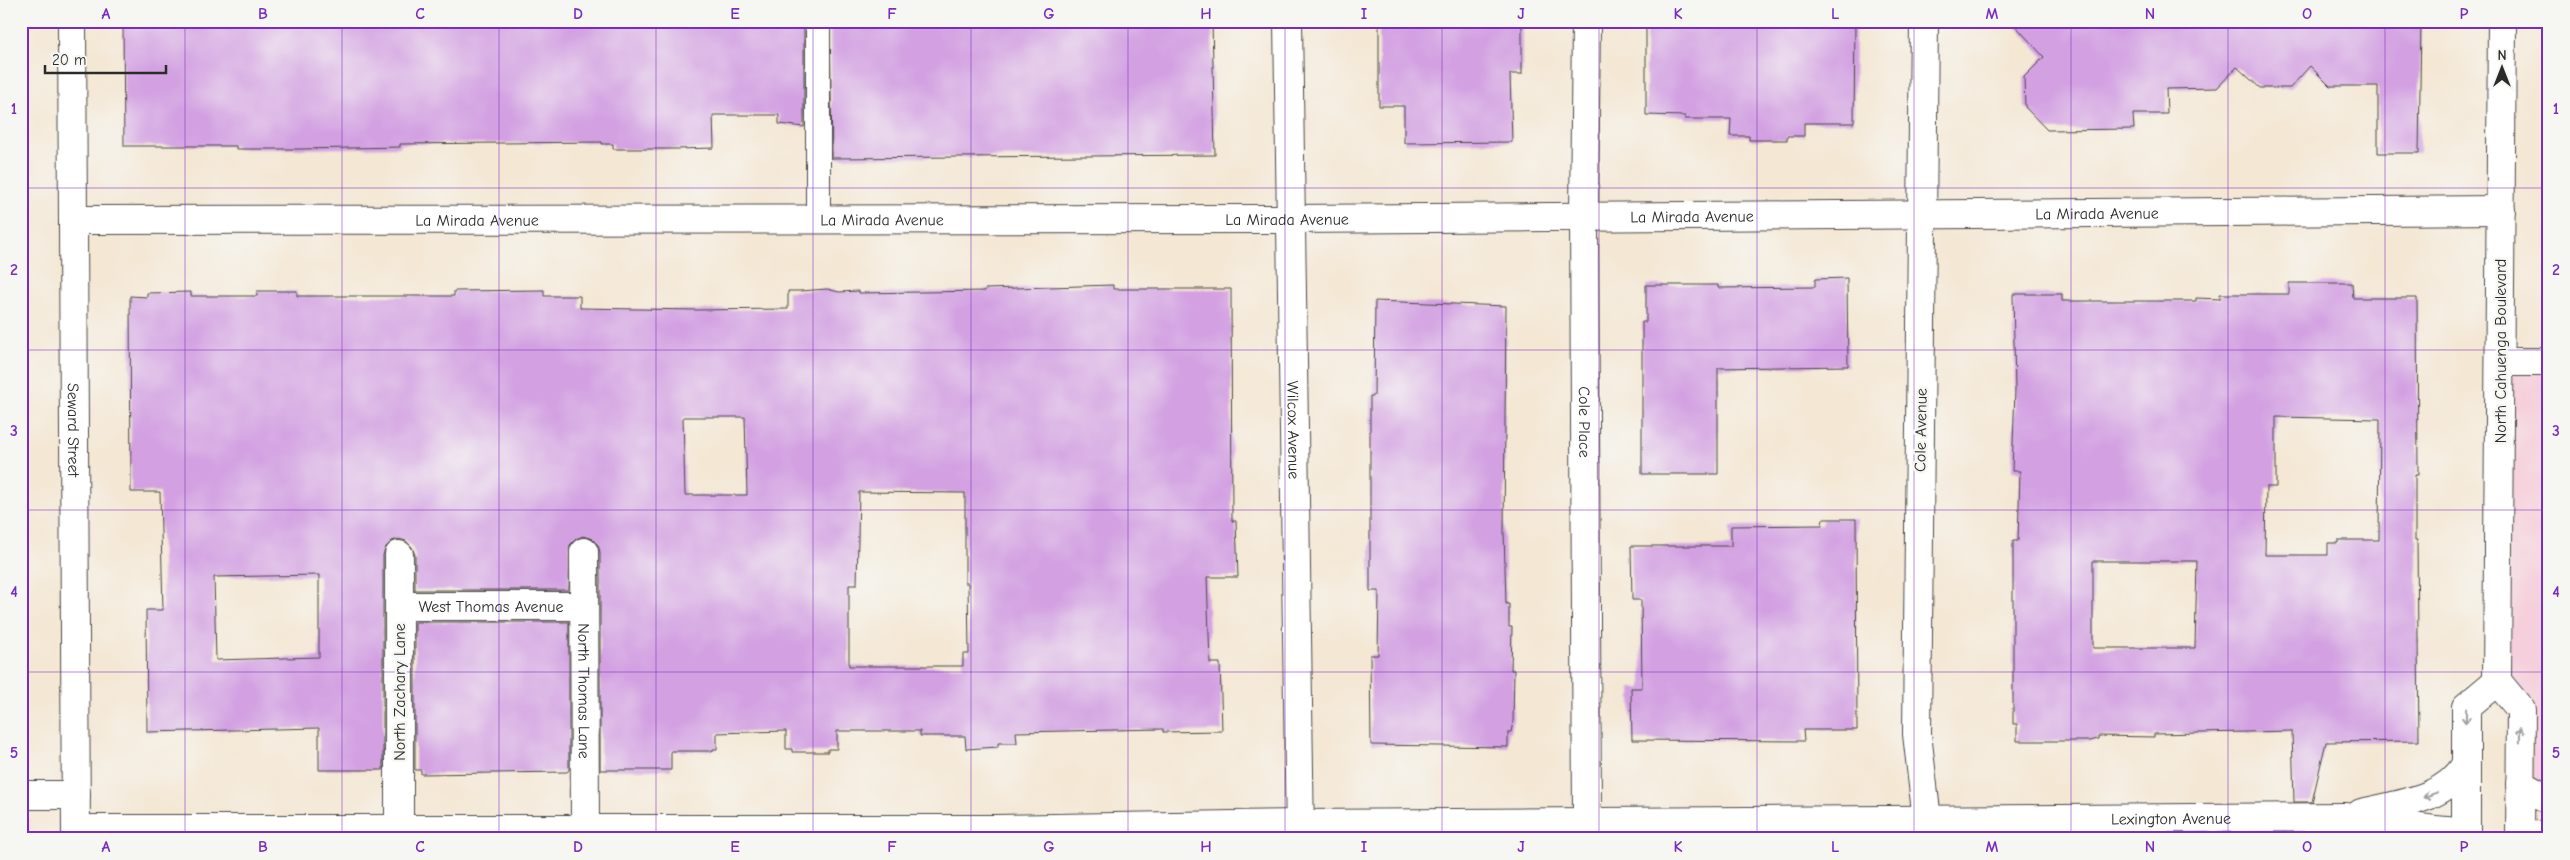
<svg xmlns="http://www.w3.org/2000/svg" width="2570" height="860" font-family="'Comic Neue',sans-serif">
<rect width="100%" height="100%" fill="#f6f6f2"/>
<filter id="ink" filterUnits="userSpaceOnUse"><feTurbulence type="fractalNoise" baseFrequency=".02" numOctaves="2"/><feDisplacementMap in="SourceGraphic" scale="10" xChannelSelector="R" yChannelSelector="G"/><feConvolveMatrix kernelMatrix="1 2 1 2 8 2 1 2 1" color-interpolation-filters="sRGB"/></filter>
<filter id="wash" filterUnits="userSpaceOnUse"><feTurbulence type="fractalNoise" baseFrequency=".0096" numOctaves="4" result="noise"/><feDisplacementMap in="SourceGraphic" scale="20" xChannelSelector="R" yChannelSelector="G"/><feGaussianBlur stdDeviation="1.12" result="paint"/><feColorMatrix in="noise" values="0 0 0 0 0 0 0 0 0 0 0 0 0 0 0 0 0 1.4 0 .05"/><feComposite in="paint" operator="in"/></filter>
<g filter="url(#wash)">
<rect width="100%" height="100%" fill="#f4e7d4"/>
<g fill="#f5cfdb">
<rect x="2508" y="368" width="41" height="443"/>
<rect x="21" y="818" width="9" height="21"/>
</g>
<g id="blocks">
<g fill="#d3a1e2" fill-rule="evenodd">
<polygon points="123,21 802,21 804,31 804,127 779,124 779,115 713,115 714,148 677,149 613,149 613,144 602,144 602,142 400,144 400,147 301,149 236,149 236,146 124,146"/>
<polygon points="830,21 1212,21 1215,155 832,158"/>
<polygon points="1379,21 1522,21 1522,74 1510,74 1512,142 1404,143 1404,106 1379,106"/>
<polygon points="1733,21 1855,21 1854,123 1804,123 1804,136 1787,136 1787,140 1749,140 1749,136 1730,136 1731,119 1685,119 1685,116 1646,115 1646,26 1733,26"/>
<polygon points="2011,21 2421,21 2419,153 2378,153 2378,86 2330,86 2310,66 2290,88 2260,88 2237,67 2217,88 2166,89 2167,114 2133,114 2134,129 2047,130 2025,107 2024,77 2044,57"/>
<polygon points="1847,278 1848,366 1718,368 1718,474 1642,474 1642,322 1646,322 1646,285 1718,285 1718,288 1815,287 1815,279"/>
<path d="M2289,283H2352L2353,298H2417L2418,475H2415V540H2417L2419,741L2326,742L2312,802H2294L2292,731L2154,734V737L2098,736V739L2090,741H2017V724H2013V541H2018L2020,471H2012L2015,390L2013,294H2062V301H2196V298L2220,299V294H2289ZM2276,417L2380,419L2379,540H2338V543H2328V555H2265L2266,487H2276ZM2093,561H2197L2195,648H2093Z"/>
<path d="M1113,285V289H1231L1232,521H1236L1238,577H1207L1210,663H1220L1222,731L1163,732V729L1016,732L1017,743H998V747L966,749L965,736H920V731H837V749H828V752H792V749H786V731L717,733V749H713V751H671V770H600V552L598,545L592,539L583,536L576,539L570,545L569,590H415V555L412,547L406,541L399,539L392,541L386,547L383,555V770H319V728L147,732L146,610H163L160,492H131L130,296L147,297V293L191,292V296H257V291H297V296H454V291L544,290V296H580V308L696,310L788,309V291H800L827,289L839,292L859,291V293L985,291V289ZM683,417H745L747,495H685ZM859,492L965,493V583H968L969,654H963V666H849V585H857ZM319,575V657L216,660L214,577Z"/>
<polygon points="1375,301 1506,306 1504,532 1506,604 1509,604 1509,627 1512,627 1511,670 1514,670 1513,722 1511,732 1508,732 1508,747 1371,745 1370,655 1378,655 1379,591 1370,591 1370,396 1374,396"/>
<polygon points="1823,519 1856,519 1857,730 1803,730 1804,741 1632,740 1631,688 1642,688 1641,600 1632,600 1631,546 1731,546 1731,526 1822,525"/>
<polygon points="415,622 569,622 569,770 567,772 421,774 421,770 415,770"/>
</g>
</g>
</g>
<g filter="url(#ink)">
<use href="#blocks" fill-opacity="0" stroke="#494744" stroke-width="1"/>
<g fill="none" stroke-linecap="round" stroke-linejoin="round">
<defs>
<polyline id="service" points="815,21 818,28 818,219"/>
<g id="minor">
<path id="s1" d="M72,21L76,839"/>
<path id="s2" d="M1288,21L1300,839"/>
<path id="s3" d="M1586,21L1584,215L1587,822"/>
<polyline points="1924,21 1917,734 1929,837"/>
<path id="s4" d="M73,220L1290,219L2501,210"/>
<polyline points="2501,362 2549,362"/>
<path id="s5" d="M584,552L585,829"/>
<polyline points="399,555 399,829"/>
<path id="s6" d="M399,606H584"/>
<polyline points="2520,784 2549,800"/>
<polyline points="21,795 76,795"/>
<path d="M2361,813C2399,804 2445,800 2466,764"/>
<path id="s7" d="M76,829H997L1300,824L2345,817C2386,821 2425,832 2466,832"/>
<polyline points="2520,837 2549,834"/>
</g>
<g id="secondary">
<polyline points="2502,21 2497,681 2521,710 2520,839"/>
<polyline points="2466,839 2466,707 2497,681"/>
</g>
</defs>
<use href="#service" stroke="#494744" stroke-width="26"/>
<use href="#minor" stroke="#494744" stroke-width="30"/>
<use href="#secondary" stroke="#494744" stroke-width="30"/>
<use href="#service" stroke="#fff" stroke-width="24"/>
<use href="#minor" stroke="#fff" stroke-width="28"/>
<use href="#secondary" stroke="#fff" stroke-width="28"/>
</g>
<defs><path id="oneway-shaft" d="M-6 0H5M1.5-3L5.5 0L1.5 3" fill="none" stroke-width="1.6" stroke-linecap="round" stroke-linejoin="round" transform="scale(1.25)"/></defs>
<g stroke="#a0a0a0">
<use href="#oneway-shaft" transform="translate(2466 716) rotate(91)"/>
<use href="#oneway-shaft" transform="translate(2520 735) rotate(-89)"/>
<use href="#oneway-shaft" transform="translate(2430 795) rotate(159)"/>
</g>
</g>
<path fill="none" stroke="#7b2cbf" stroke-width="1" stroke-opacity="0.55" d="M185,21V839M342,21V839M499,21V839M656,21V839M813,21V839M971,21V839M1128,21V839M1285,21V839M1442,21V839M1599,21V839M1757,21V839M1914,21V839M2071,21V839M2228,21V839M2385,21V839M21,188H2549M21,350H2549M21,510H2549M21,672H2549"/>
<g text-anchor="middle" stroke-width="5" stroke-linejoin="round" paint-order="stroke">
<g font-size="16" fill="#2b2b2b" stroke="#f6f6f2">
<text dy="6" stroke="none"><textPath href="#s4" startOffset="2024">La Mirada Avenue</textPath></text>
<text dy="6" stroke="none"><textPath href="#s4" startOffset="1619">La Mirada Avenue</textPath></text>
<text dy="6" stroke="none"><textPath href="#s4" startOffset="1214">La Mirada Avenue</textPath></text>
<text dy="6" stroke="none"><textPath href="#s4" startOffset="809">La Mirada Avenue</textPath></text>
<text dy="6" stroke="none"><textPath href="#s4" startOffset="404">La Mirada Avenue</textPath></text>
<text transform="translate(2500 351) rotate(-90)" y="6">North Cahuenga Boulevard</text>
<text dy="6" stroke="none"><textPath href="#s3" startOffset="401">Cole Place</textPath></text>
<text dy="6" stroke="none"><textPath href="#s1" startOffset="409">Seward Street</textPath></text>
<text dy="6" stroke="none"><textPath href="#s2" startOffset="409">Wilcox Avenue</textPath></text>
<text transform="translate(1920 430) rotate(-89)" y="6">Cole Avenue</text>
<text dy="6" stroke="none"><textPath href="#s6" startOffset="92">West Thomas Avenue</textPath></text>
<text dy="6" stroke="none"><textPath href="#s5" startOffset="139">North Thomas Lane</textPath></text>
<text transform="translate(399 692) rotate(-90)" y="6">North Zachary Lane</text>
<text dy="6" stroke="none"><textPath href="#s7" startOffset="2095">Lexington Avenue</textPath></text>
</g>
</g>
<rect width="2570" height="860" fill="none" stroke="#f6f6f2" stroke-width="55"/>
<g transform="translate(2502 68)" stroke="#f6f6f2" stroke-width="4" paint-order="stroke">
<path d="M0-4L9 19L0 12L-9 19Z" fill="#2b2b2b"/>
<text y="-8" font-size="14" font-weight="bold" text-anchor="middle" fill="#2b2b2b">N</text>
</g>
<path d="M45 65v8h121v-8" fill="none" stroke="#2b2b2b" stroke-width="2.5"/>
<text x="52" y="65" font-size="15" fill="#2b2b2b" stroke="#f6f6f2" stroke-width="4" paint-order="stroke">20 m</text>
<rect x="28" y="28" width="2514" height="804" fill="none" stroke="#7b2cbf" stroke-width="2"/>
<g font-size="16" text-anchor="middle" font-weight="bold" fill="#7b2cbf">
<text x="106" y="19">A</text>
<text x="263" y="19">B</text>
<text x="420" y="19">C</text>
<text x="578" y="19">D</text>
<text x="735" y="19">E</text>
<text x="892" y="19">F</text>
<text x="1049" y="19">G</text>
<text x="1206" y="19">H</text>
<text x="1364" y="19">I</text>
<text x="1521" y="19">J</text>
<text x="1678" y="19">K</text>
<text x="1835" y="19">L</text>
<text x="1992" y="19">M</text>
<text x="2150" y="19">N</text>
<text x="2307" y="19">O</text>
<text x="2464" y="19">P</text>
<text x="14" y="114">1</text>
<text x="2556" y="114">1</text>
<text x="14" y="275">2</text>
<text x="2556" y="275">2</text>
<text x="14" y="436">3</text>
<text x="2556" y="436">3</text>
<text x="14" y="597">4</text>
<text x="2556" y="597">4</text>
<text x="14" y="758">5</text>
<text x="2556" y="758">5</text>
<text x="106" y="852">A</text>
<text x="263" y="852">B</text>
<text x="420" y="852">C</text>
<text x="578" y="852">D</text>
<text x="735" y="852">E</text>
<text x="892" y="852">F</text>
<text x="1049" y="852">G</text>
<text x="1206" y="852">H</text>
<text x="1364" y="852">I</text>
<text x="1521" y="852">J</text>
<text x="1678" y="852">K</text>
<text x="1835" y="852">L</text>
<text x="1992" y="852">M</text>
<text x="2150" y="852">N</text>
<text x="2307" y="852">O</text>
<text x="2464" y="852">P</text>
</g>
</svg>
